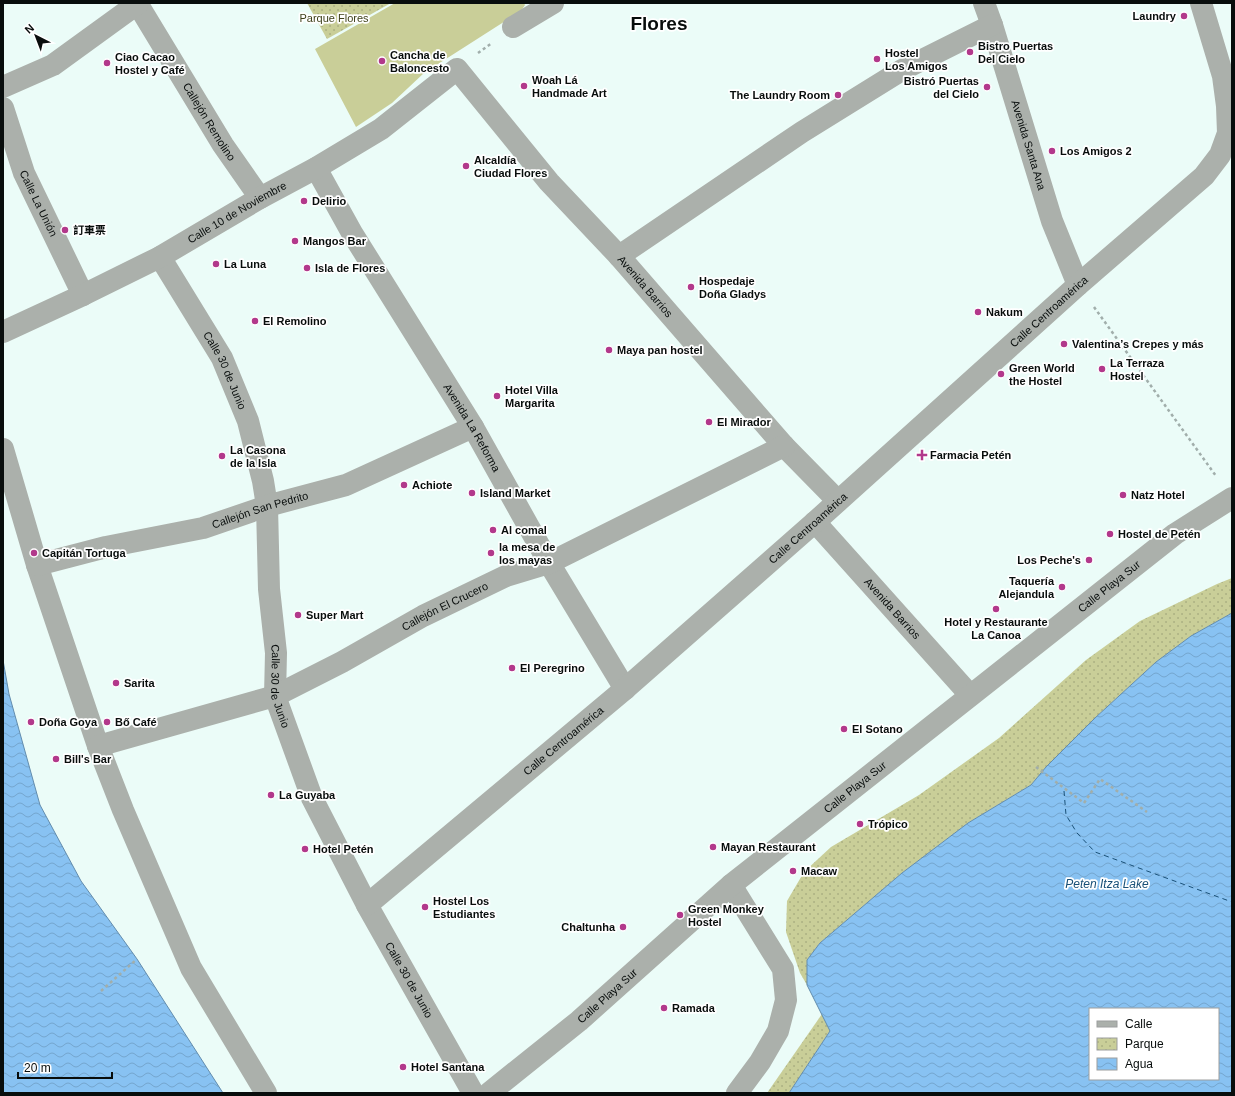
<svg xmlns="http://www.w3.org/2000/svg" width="1235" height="1096" font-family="Helvetica,'Noto Sans SC',sans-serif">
<defs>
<pattern id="park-dots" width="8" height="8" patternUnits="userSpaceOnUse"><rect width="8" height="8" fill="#c9ce98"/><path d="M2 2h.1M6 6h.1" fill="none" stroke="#abb082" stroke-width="1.8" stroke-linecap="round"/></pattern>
<pattern id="water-waves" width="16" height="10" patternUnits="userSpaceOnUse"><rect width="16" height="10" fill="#88c2f2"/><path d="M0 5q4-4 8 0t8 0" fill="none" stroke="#74a6ce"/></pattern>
</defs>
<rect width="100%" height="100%" fill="#ebfcf8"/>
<polygon fill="#c9ce98" points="395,3 524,3 525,5 521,11 424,73 392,103 356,127 315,49"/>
<g fill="url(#park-dots)">
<polygon points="307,3 391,3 327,39"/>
<polygon points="1232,578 1232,613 1191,636 1156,662 1095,718 1046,767 1031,785 968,823 902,873 820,943 807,960 807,985 800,973 786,932 787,901 804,872 831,847 919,795 999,738 1086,660 1140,621 1217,584"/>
<polygon points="822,1014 830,1031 789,1093 767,1093"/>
</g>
<g fill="url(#water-waves)" stroke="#628cad" fill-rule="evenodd">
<path d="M1232,613V1093H789L830,1031L807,985V960L820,943L902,873L968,823L1031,785L1046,767L1095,718L1156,662L1191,636ZM1090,1009H1218V1079H1090Z"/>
<polygon points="3,660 9,694 40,805 81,881 137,959 223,1093 3,1093"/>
</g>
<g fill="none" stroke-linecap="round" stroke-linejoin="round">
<polyline stroke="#195077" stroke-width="1" stroke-dasharray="5 4" stroke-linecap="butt" points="1064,791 1066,815 1077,833 1095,852 1232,902"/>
<g stroke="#a1aeab" stroke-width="2.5" stroke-dasharray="3 3" stroke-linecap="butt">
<polyline points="478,53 492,43"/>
<polyline points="1094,307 1216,476"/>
<polyline points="1036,767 1084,803 1100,779 1147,812"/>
<polyline points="101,991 137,959"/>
</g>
<g stroke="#abb0ab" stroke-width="22">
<path id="s1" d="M137,3L223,145L260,198"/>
<path id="s2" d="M984,3L992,25L1052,221L1078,285"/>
<polyline points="513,27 553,3"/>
<polyline points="3,87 53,65 137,4"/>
<path id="s3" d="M3,108L24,173L83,295"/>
<path id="s4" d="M316,168L352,233L473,427L549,563L625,689"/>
<polyline points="619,256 802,132 902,70 992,25"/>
<path id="s5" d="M160,257L222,358L248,421L263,481L267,506L269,589L276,653L275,696L312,798L367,905L473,1093"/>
<path id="s6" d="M3,332L83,295L160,257L260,198L316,168L381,129L457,69L549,182L619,256L784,446L838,501"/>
<polyline points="3,449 37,565 98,746 123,810 191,968 266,1093"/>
<path id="s7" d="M815,522L970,695"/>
<path id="s8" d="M37,565L106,547L203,528L267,506L346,485L473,427"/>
<path id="s9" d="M98,746L275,696L342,662L423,616L506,576L549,563L784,446"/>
<polyline points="731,885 783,969 786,1000 778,1031 760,1062 737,1093"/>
<path id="s10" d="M367,905L625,689L815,522L1078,285L1204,176L1220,155L1228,133L1227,106L1223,76L1201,3"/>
<path id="s11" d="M489,1093L579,1021L731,885L1175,534L1232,498"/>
</g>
</g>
<g fill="#b2388b" stroke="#fff" stroke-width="1.5">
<circle cx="1184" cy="16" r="4"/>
<circle cx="970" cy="52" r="4"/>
<circle cx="877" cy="59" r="4"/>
<circle cx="382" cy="61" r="4"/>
<circle cx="107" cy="63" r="4"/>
<circle cx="524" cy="86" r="4"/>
<circle cx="987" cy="87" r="4"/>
<circle cx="838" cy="95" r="4"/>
<circle cx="1052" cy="151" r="4"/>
<circle cx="466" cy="166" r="4"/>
<circle cx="304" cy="201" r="4"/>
<circle cx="65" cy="230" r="4"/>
<circle cx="295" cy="241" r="4"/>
<circle cx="216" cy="264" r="4"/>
<circle cx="307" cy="268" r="4"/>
<circle cx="691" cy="287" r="4"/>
<circle cx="978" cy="312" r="4"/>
<circle cx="255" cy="321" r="4"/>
<circle cx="1064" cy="344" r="4"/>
<circle cx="609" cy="350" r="4"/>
<circle cx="1102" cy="369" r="4"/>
<circle cx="1001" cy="374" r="4"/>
<circle cx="497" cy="396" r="4"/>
<circle cx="709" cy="422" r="4"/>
<path d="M920 449h4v4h4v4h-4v4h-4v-4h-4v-4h4z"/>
<circle cx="222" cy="456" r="4"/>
<circle cx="404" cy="485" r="4"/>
<circle cx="472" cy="493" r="4"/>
<circle cx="1123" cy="495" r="4"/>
<circle cx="493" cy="530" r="4"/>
<circle cx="1110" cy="534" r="4"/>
<circle cx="34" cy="553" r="4"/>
<circle cx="491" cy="553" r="4"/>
<circle cx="1089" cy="560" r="4"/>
<circle cx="1062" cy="587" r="4"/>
<circle cx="996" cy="609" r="4"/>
<circle cx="298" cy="615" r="4"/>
<circle cx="512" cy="668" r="4"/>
<circle cx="116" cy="683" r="4"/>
<circle cx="31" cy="722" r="4"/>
<circle cx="107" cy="722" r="4"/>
<circle cx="844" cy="729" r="4"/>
<circle cx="56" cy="759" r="4"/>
<circle cx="271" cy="795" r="4"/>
<circle cx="860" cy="824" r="4"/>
<circle cx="713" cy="847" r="4"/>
<circle cx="305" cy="849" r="4"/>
<circle cx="793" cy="871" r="4"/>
<circle cx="425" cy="907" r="4"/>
<circle cx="680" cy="915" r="4"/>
<circle cx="623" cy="927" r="4"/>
<circle cx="664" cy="1008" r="4"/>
<circle cx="403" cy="1067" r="4"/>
</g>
<g text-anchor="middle" stroke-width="3.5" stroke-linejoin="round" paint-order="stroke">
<g font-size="11" font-weight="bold" fill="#080d0c" stroke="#fff" text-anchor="start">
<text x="1176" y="20" text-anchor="end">Laundry</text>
<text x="978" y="50">Bistro Puertas<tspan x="978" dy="13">Del Cielo</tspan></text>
<text x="885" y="57">Hostel<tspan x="885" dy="13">Los Amigos</tspan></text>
<text x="390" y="59">Cancha de<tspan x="390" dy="13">Baloncesto</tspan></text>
<text x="115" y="61">Ciao Cacao<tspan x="115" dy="13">Hostel y Café</tspan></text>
<text x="532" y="84">Woah Lá<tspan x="532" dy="13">Handmade Art</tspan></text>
<text x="979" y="85" text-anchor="end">Bistró Puertas<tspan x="979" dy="13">del Cielo</tspan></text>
<text x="830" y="99" text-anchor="end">The Laundry Room</text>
<text x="1060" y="155">Los Amigos 2</text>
<text x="474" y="164">Alcaldía<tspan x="474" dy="13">Ciudad Flores</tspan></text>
<text x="312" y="205">Delirio</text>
<text x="73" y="234">訂車票</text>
<text x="303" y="245">Mangos Bar</text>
<text x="224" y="268">La Luna</text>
<text x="315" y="272">Isla de Flores</text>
<text x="699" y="285">Hospedaje<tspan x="699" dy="13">Doña Gladys</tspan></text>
<text x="986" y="316">Nakum</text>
<text x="263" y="325">El Remolino</text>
<text x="1072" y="348">Valentina’s Crepes y más</text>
<text x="617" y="354">Maya pan hostel</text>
<text x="1110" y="367">La Terraza<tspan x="1110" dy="13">Hostel</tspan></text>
<text x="1009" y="372">Green World<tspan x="1009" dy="13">the Hostel</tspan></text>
<text x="505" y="394">Hotel Villa<tspan x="505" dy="13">Margarita</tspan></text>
<text x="717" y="426">El Mirador</text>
<text x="230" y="454">La Casona<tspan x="230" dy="13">de la Isla</tspan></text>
<text x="930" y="459">Farmacia Petén</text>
<text x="412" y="489">Achiote</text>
<text x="480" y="497">Island Market</text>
<text x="1131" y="499">Natz Hotel</text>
<text x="501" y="534">Al comal</text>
<text x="1118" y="538">Hostel de Petén</text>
<text x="499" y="551">la mesa de<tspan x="499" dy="13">los mayas</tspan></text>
<text x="42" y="557">Capitán Tortuga</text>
<text x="1081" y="564" text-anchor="end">Los Peche's</text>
<text x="1054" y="585" text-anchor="end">Taquería<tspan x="1054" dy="13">Alejandula</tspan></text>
<text x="306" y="619">Super Mart</text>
<text x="996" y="626" text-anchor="middle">Hotel y Restaurante<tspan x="996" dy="13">La Canoa</tspan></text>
<text x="520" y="672">El Peregrino</text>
<text x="124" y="687">Sarita</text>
<text x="39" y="726">Doña Goya</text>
<text x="115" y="726">Bő Café</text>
<text x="852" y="733">El Sotano</text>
<text x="64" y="763">Bill's Bar</text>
<text x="279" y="799">La Guyaba</text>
<text x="868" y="828">Trópico</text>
<text x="721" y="851">Mayan Restaurant</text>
<text x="313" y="853">Hotel Petén</text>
<text x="801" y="875">Macaw</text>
<text x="433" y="905">Hostel Los<tspan x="433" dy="13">Estudiantes</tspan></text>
<text x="688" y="913">Green Monkey<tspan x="688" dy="13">Hostel</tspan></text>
<text x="615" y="931" text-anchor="end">Chaltunha</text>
<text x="672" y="1012">Ramada</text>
<text x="411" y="1071">Hotel Santana</text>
</g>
<g font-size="11" fill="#3e401a" stroke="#fff">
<text x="334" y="22">Parque Flores</text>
</g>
<g font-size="11" fill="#080d0c" stroke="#fff">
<text dy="4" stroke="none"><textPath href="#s1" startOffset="139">Callejón Remolino</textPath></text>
<text dy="4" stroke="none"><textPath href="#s2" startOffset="149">Avenida Santa Ana</textPath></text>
<text dy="4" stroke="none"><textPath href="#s3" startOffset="102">Calle La Unión</textPath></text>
<text dy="4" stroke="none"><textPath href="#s6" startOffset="263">Calle 10 de Noviembre</textPath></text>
<text dy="4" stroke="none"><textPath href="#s6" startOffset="814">Avenida Barrios</textPath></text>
<text dy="4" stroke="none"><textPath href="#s10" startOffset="904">Calle Centroamérica</textPath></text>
<text dy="4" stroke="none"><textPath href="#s5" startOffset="131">Calle 30 de Junio</textPath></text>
<text dy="4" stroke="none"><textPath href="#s4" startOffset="303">Avenida La Reforma</textPath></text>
<text dy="4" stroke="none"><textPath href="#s8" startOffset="230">Callejón San Pedrito</textPath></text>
<text dy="4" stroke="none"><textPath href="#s10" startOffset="580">Calle Centroamérica</textPath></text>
<text dy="4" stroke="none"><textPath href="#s11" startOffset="801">Calle Playa Sur</textPath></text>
<text dy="4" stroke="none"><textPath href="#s9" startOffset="376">Callejón El Crucero</textPath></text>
<text dy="4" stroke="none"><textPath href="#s7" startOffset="116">Avenida Barrios</textPath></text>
<text dy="4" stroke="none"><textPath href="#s5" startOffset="455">Calle 30 de Junio</textPath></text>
<text dy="4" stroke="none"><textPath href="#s10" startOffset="256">Calle Centroamérica</textPath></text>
<text dy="4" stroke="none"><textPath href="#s11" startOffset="477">Calle Playa Sur</textPath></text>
<text dy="4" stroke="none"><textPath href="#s5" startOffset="779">Calle 30 de Junio</textPath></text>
<text dy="4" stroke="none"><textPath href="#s11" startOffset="153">Calle Playa Sur</textPath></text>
</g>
<g font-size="12" font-style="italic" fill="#195077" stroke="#fff">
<text x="1107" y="888">Peten Itza Lake</text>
</g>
<g font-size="19" font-weight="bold" fill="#080d0c" stroke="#fff">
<text x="659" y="30">Flores</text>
</g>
</g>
<rect width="1235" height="1096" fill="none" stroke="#080d0c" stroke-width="8"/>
<rect x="1089" y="1008" width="130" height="72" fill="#ffffff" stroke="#9c9e9e"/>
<rect x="1097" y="1021" width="20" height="6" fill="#abb0ab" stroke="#9c9e9e"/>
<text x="1125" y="1028" font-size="12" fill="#080d0c">Calle</text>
<rect x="1097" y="1038" width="20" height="12" fill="url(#park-dots)" stroke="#9c9e9e"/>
<text x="1125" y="1048" font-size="12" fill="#080d0c">Parque</text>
<rect x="1097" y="1058" width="20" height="12" fill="url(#water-waves)" stroke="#9c9e9e"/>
<text x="1125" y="1068" font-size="12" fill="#080d0c">Agua</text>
<g transform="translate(36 36) rotate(318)" stroke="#ffffff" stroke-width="3" paint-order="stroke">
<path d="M0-3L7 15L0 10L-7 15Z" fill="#080d0c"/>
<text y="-6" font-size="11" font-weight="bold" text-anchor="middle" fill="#080d0c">N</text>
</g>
<path d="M18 1072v6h94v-6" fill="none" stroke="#080d0c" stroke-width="2"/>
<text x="24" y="1072" font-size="12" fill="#080d0c" stroke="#ffffff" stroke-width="3" paint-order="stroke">20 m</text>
</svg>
